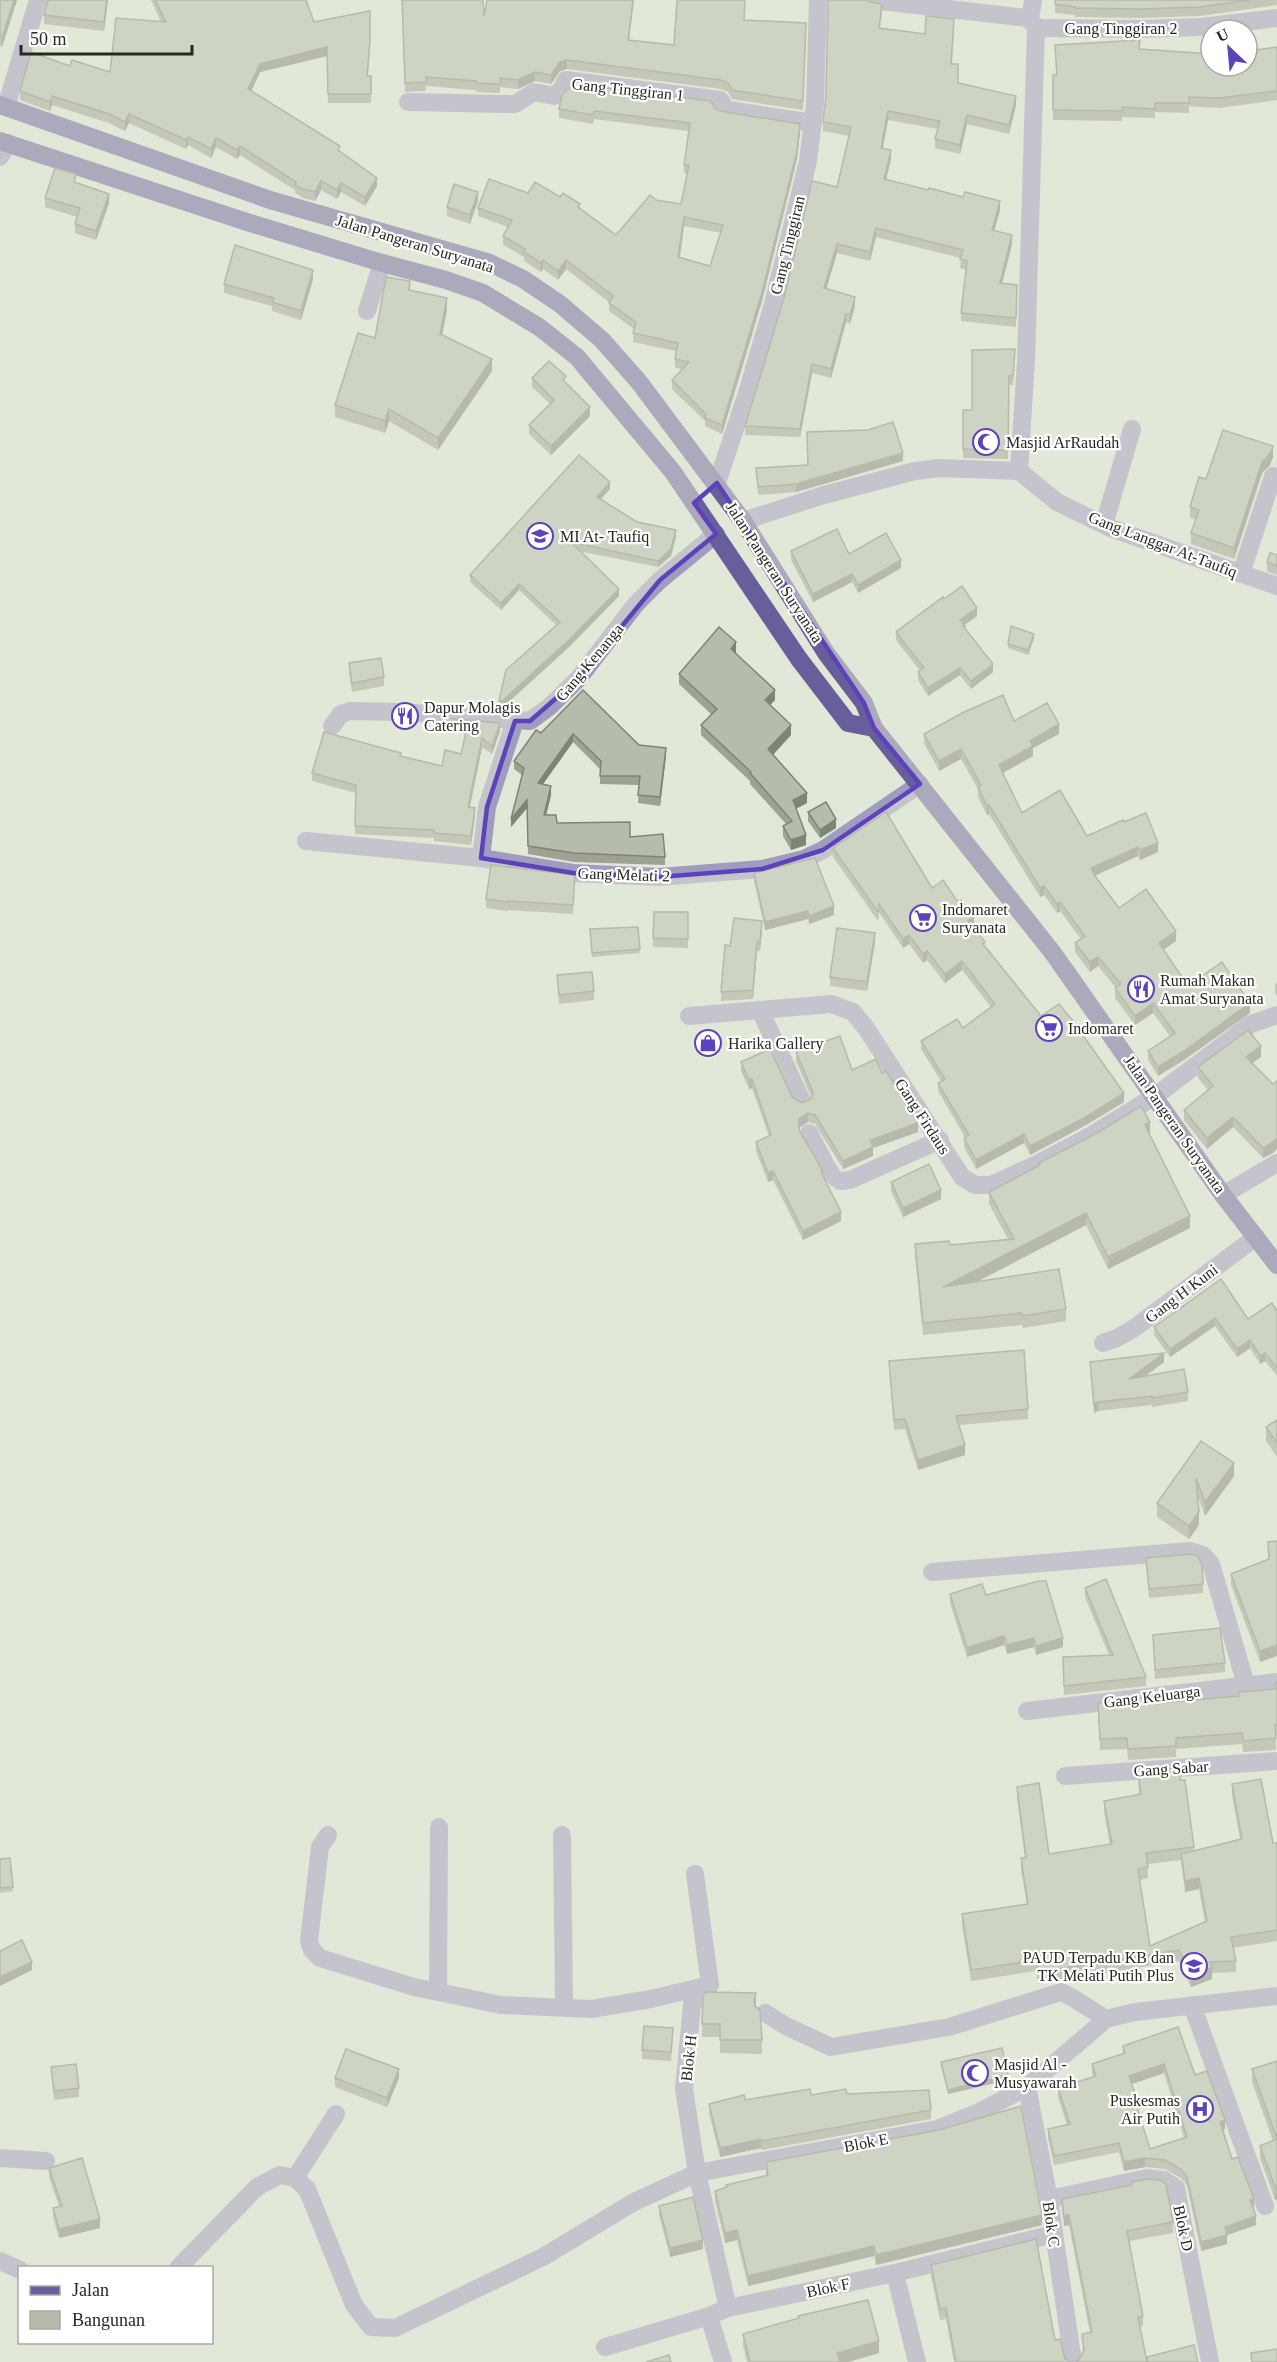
<svg xmlns="http://www.w3.org/2000/svg" width="1277" height="2362" font-family="'Times New Roman',serif">
<rect width="100%" height="100%" fill="#e1e8d7"/>
<g fill="none" stroke-linecap="round" stroke-linejoin="round">
<g stroke="#9f9cbf" stroke-width="18">
<polyline points="872,0 1027,18 1036,26 1026,361 1019,471"/>
<polyline points="1030,19 1033,0"/>
<polyline points="1037,28 1142,29 1201,27 1277,18"/>
<polyline points="408,102 503,104 515,104 534,92 554,96 562,89 566,80 720,100 722,102 722,109 813,123"/>
<polyline points="6,107 38,0"/>
<polyline points="0,157 8,143"/>
<polyline points="367,311 382,263"/>
<polyline points="717,483 747,393 773,304 808,161 815,104 818,0"/>
<polyline points="743,521 824,495 915,471 939,468 1019,471 1057,502 1110,528 1277,586"/>
<polyline points="1104,525 1132,429"/>
<polyline points="1241,574 1273,476"/>
<polyline points="332,726 341,714 350,711 400,712 530,721 549,707 578,679 636,604 660,580 716,534"/>
<polyline points="306,841 481,858 573,873 659,877 762,869 804,859 823,850 920,784"/>
<polyline points="481,858 487,807 515,721"/>
<polyline points="760,1010 802,1101"/>
<polyline points="689,1016 831,1004 853,1012 866,1028 962,1177 975,1185 991,1185 1037,1164 1092,1135 1155,1096 1251,1024 1277,1015"/>
<path d="M809,1133C815,1142 830,1180 841,1181C842,1181 849,1180 850,1180L940,1140"/>
<polyline points="1223,1195 1277,1163"/>
<polyline points="1103,1343 1117,1338 1133,1329 1256,1237"/>
<polyline points="932,1572 1190,1551 1203,1555 1211,1564 1246,1685"/>
<polyline points="1027,1711 1277,1682"/>
<polyline points="1065,1776 1277,1761"/>
<polyline points="328,1835 320,1847 309,1941 312,1950 320,1958 414,1987 501,2005 591,2009 651,1999 710,1985"/>
<polyline points="562,1835 564,2007"/>
<polyline points="695,1874 710,1985"/>
<polyline points="710,1985 692,2004 684,2089 697,2173 728,2308"/>
<polyline points="438,1992 439,1827"/>
<polyline points="1192,2005 1265,2206"/>
<polyline points="765,2013 786,2026 831,2047 949,2027 1061,1992 1073,1998 1106,2019"/>
<polyline points="1027,2087 1049,2199 1073,2362"/>
<polyline points="0,2158 46,2161"/>
<polyline points="295,2178 336,2114"/>
<polyline points="1049,2199 1147,2178 1164,2180 1176,2188 1210,2362"/>
<polyline points="0,2261 20,2270"/>
<polyline points="178,2268 257,2187 280,2175 295,2178 307,2189 354,2305 371,2327 395,2328 543,2257 634,2202 697,2173 937,2129 979,2112 1027,2087 1106,2019 1135,2012 1277,1996"/>
<polyline points="895,2273 917,2362"/>
<polyline points="709,2316 723,2362"/>
<polyline points="605,2347 709,2316 728,2308 895,2273 1054,2234"/>
</g>
<g stroke="#675f9b" stroke-width="18">
<polyline points="0,105 270,200 490,263 523,279 560,304 602,340 639,382 743,521 826,653 864,703 874,728 1053,953 1223,1195 1277,1265"/>
<polyline points="0,141 250,223 382,263 446,280 483,293 539,327 577,357 673,472 799,659 848,723 874,728"/>
</g>
</g>
<g fill="#9da294" fill-rule="evenodd">
<polygon points="0,0 17,0 2,47 0,46"/>
<polygon points="48,0 108,0 104,31 44,24 44,15"/>
<polygon points="151,0 306,0 314,22 370,49 368,76 371,76 371,103 328,103 327,56 260,72 251,91 340,152 377,186 365,206 341,192 337,199 321,190 315,201 303,198 295,193 295,190 240,155 237,159 216,147 211,158 188,145 186,149 129,123 125,131 109,123 52,105 50,111 20,100 20,91 70,66 110,72 161,22"/>
<polygon points="402,0 484,16 629,40 674,45 745,20 806,23 803,110 732,99 728,92 721,89 567,69 560,71 551,84 535,81 518,89 500,87 500,93 476,92 476,90 426,86 426,91 405,92"/>
<polygon points="1055,0 1277,0 1277,5 1200,16 1142,18 1075,17 1075,15 1055,13"/>
<polygon points="882,12 880,28 925,34 954,28 952,64 958,83 1016,105 1009,134 967,124 960,154 935,148 935,139 938,129 888,120 883,148 891,159 886,180 1000,210 994,231 1012,244 1002,283 1017,285 1016,327 961,321 961,313 966,270 960,268 961,258 876,237 870,261 837,253 826,289 855,306 850,324 846,322 831,378 812,373 800,437 745,435 745,426 837,187 849,136 823,131 823,122 826,96"/>
<polygon points="1055,45 1140,49 1211,66 1277,47 1277,100 1219,108 1189,106 1189,113 1155,112 1155,118 1122,117 1122,121 1053,120 1053,75 1056,75"/>
<path d="M559,109H715L720,111L800,132L797,159L762,301L722,434L705,426V421L672,389V380L682,369L675,368V359L676,351L633,342L634,329L609,311V302L566,269L558,280L543,269L541,272L524,261V257L503,245V236L508,227L478,216V208L528,193L580,208L616,235L656,200L681,204L687,174L684,173V165L688,131L594,119L593,124L559,118ZM684,226L721,233L710,266L680,258Z"/>
<polygon points="76,183 109,203 96,240 75,233 75,224 77,217 45,207 45,198"/>
<polygon points="478,201 470,224 447,216 447,207"/>
<polygon points="313,279 301,320 272,311 272,306 224,293 224,284"/>
<polygon points="410,290 447,310 442,335 492,371 438,450 389,421 385,433 335,417 335,405 375,338"/>
<polygon points="1015,358 1013,385 1009,385 1008,459 963,458 963,410 972,410"/>
<polygon points="532,378 566,383 590,416 551,455 529,434 529,425 550,404 532,387"/>
<polygon points="1273,457 1270,465 1262,473 1234,559 1191,544 1191,533 1196,519 1190,518 1190,507 1206,479"/>
<polygon points="903,461 796,492 758,495 756,468"/>
<polygon points="610,489 601,499 637,522 676,537 671,556 658,567 579,551 619,596 569,647 502,708 499,708 499,701 556,625 519,590 501,610 470,582 470,575"/>
<polygon points="791,551 849,554 901,568 858,593 852,582 813,602 791,560"/>
<polygon points="1277,555 1277,575 1267,571 1267,562"/>
<polygon points="944,599 977,616 964,625 965,628 993,672 971,689 960,675 928,696 918,680 918,672 920,671 896,640 896,632"/>
<polygon points="1034,638 1028,655 1008,648 1008,644"/>
<polygon points="736,653 775,700 770,705 791,735 773,755 807,803 796,809 806,845 791,850 783,836 783,826 786,824 750,784 750,781 701,735 701,725 711,714 679,684 679,674"/>
<polygon points="349,663 384,677 384,686 352,692 349,672"/>
<polygon points="583,690 639,745 666,756 660,806 638,803 639,785 600,784 600,769 573,742 543,784 551,795 546,815 557,823 630,837 665,857 665,865 574,862 528,854 527,808 511,827 522,775 514,769 514,761"/>
<polygon points="454,719 500,731 492,754 482,747 470,807 475,816 471,845 434,841 434,838 355,834 356,793 312,781 312,773 401,756 442,766 461,754 465,735 454,727"/>
<polygon points="1014,721 1059,734 1033,748 1033,756 1003,773 1022,813 1087,836 1124,822 1158,852 1140,860 1138,856 1095,876 1119,908 1176,941 1163,950 1188,986 1250,1013 1184,1060 1158,1076 1148,1060 1148,1051 1170,1036 1153,1013 1135,1025 1115,998 1115,988 1116,988 1098,966 1090,972 1075,952 1075,943 1081,939 1060,911 1057,913 1044,895 1040,897 989,814 987,815 978,797 978,789 961,759 939,771 924,743 924,734"/>
<polygon points="808,812 836,828 820,838 808,821"/>
<polygon points="833,848 932,888 974,926 972,927 985,946 1041,1016 1083,1036 1124,1102 1086,1125 1032,1154 1030,1155 1024,1143 976,1169 964,1147 964,1138 965,1137 938,1091 938,1083 941,1081 921,1049 921,1041 963,1028 991,1007 962,970 945,983 927,960 923,963 909,944 903,948 879,912 878,921 833,857"/>
<polygon points="754,873 834,915 809,924 808,919 765,930 754,881"/>
<polygon points="575,884 573,914 508,910 508,911 486,908 486,899"/>
<polygon points="654,912 688,912 688,948 653,947"/>
<polygon points="638,927 640,953 592,957 590,929"/>
<polygon points="762,930 760,951 757,951 753,999 721,1001 721,992 730,946"/>
<polygon points="875,942 867,991 830,986 830,977"/>
<polygon points="557,975 594,991 594,1000 559,1004"/>
<polygon points="1277,981 1277,995 1275,994 1275,985"/>
<polygon points="796,1052 852,1070 882,1073 918,1132 873,1148 873,1156 843,1169 815,1124 808,1122 799,1128 799,1130 823,1176 841,1221 803,1240 773,1180 768,1182 756,1151 756,1142 769,1136 752,1088 749,1089 741,1071 741,1062 802,1103 811,1099 811,1097 796,1061"/>
<polygon points="1261,1057 1252,1063 1273,1153 1263,1158 1233,1127 1207,1149 1184,1120 1184,1110 1208,1090 1198,1078 1198,1067"/>
<polygon points="1149,1134 1190,1228 1108,1269 1086,1225 977,1282 1066,1309 1066,1321 1023,1328 1022,1325 923,1335 915,1256 915,1244 950,1245 1008,1239 989,1204 989,1192 1039,1166 1039,1163 1150,1134"/>
<polygon points="891,1182 941,1199 903,1217 891,1191"/>
<polygon points="1221,1279 1248,1319 1277,1311 1277,1376 1265,1361 1260,1364 1250,1348 1237,1357 1215,1326 1170,1357 1154,1335 1154,1327"/>
<polygon points="889,1361 1028,1409 1028,1419 959,1425 965,1455 918,1470 905,1429 894,1430"/>
<polygon points="1090,1362 1164,1362 1145,1376 1188,1392 1188,1401 1152,1407 1152,1405 1098,1411 1094,1413 1090,1370"/>
<polygon points="1277,1420 1277,1457 1266,1441 1266,1427"/>
<polygon points="1201,1441 1234,1476 1205,1516 1197,1494 1199,1525 1189,1539 1157,1517 1157,1503"/>
<polygon points="1277,1541 1260,1662 1231,1585 1231,1574 1269,1560 1268,1542"/>
<polygon points="1146,1558 1203,1584 1203,1593 1149,1598"/>
<polygon points="1085,1588 1146,1677 1146,1686 1064,1695 1063,1657 1109,1655 1085,1597"/>
<polygon points="950,1594 986,1595 1063,1647 1036,1655 1034,1647 1007,1654 1004,1645 967,1657 950,1603"/>
<polygon points="1153,1635 1225,1663 1225,1672 1155,1679"/>
<polygon points="1274,1683 1277,1683 1277,1736 1276,1736 1276,1750 1243,1752 1242,1744 1176,1749 1176,1757 1128,1760 1127,1749 1100,1750 1098,1703 1152,1702 1158,1705 1239,1696 1274,1689"/>
<path d="M1138,1771L1180,1780L1194,1847V1851L1240,1839L1232,1795V1784L1273,1843H1277V1941L1233,1948L1236,1961V1972L1212,1973V1979L1191,1987L1179,1961L1038,1984L1036,1971L971,1981L962,1925V1914L1027,1905L1021,1870V1858H1025L1017,1798V1787L1049,1854L1110,1845L1104,1812V1801L1139,1795ZM1181,1860L1185,1892L1199,1889L1205,1922L1150,1946L1140,1880L1148,1878V1864Z"/>
<polygon points="0,1859 13,1887 13,1891 0,1893"/>
<polygon points="703,1996 756,2006 762,2040 762,2054 720,2053 720,2037 702,2037"/>
<polygon points="673,2037 671,2061 642,2059 642,2050"/>
<path d="M1123,2046L1195,2075L1225,2129L1223,2130L1232,2159L1254,2208H1253L1256,2225L1227,2235V2244L1201,2251L1187,2186L1182,2179L1165,2169L1145,2167L1124,2171L1119,2152L1054,2165L1048,2138V2129L1067,2125L1058,2097V2088L1093,2077L1092,2073V2064L1123,2054ZM1164,2073L1184,2138L1150,2149L1137,2109L1132,2084Z"/>
<polygon points="1277,2061 1277,2199 1275,2200 1260,2158 1260,2146 1273,2141 1252,2082 1252,2069"/>
<polygon points="941,2062 1008,2080 948,2094 941,2067"/>
<polygon points="51,2067 79,2088 79,2097 54,2100"/>
<polygon points="335,2078 399,2078 387,2107 335,2087"/>
<polygon points="847,2094 931,2110 931,2119 762,2150 761,2148 720,2157 709,2113 709,2104 811,2095"/>
<polygon points="766,2162 1042,2225 876,2265 874,2256 748,2286 737,2240 725,2243 715,2201 715,2191 726,2187 726,2185 766,2176"/>
<polygon points="49,2168 100,2228 59,2238 53,2217 53,2208 59,2206 49,2177"/>
<polygon points="1131,2182 1173,2222 1173,2233 1129,2241 1143,2316 1143,2326 1140,2327 1147,2361 1147,2357 1198,2362 1075,2362 1079,2360 1083,2353 1082,2334 1090,2333 1069,2225 1064,2226 1062,2210 1062,2199 1131,2185"/>
<polygon points="659,2206 703,2249 670,2257 659,2215"/>
<polygon points="931,2265 1055,2340 1065,2359 1073,2362 954,2362 946,2319 940,2320 931,2276"/>
<polygon points="743,2334 879,2353 848,2362 747,2362 743,2346"/>
</g>
<g fill="#7f8478">
<polygon points="14,0 17,0 2,47 2,38"/>
<polygon points="107,0 108,0 104,31 104,22"/>
<polygon points="633,0 634,0 628,49 628,40"/>
<polygon points="327,47 327,56 260,72 248,98 248,89 260,64"/>
<polygon points="567,60 567,69 560,71 551,84 551,75 560,62"/>
<polygon points="535,72 535,81 518,89 518,80"/>
<polygon points="52,96 52,105 50,111 50,102"/>
<polygon points="1016,96 1016,105 1009,134 1009,125"/>
<polygon points="888,111 888,120 881,157 881,148"/>
<polygon points="129,114 129,123 125,131 125,122"/>
<polygon points="967,115 967,124 960,154 960,145"/>
<polygon points="800,124 800,132 797,159 762,301 722,434 722,425"/>
<polygon points="188,137 188,145 186,149 186,140"/>
<polygon points="216,138 216,147 211,158 211,149"/>
<polygon points="240,146 240,155 237,159 237,150"/>
<polygon points="891,150 891,159 884,188 884,179"/>
<polygon points="377,178 377,186 365,206 365,197"/>
<polygon points="321,181 321,190 315,201 315,192"/>
<polygon points="341,183 341,192 337,199 337,190"/>
<polygon points="478,192 478,201 470,224 470,215"/>
<polygon points="109,194 109,203 96,240 96,231"/>
<polygon points="1000,201 1000,210 992,239 992,230"/>
<polygon points="684,217 684,226 678,266 678,257"/>
<polygon points="876,228 876,237 870,261 870,252"/>
<polygon points="1012,235 1012,244 1000,292 1000,283"/>
<polygon points="837,244 837,253 824,297 824,288"/>
<polygon points="543,260 543,269 541,272 541,263"/>
<polygon points="566,260 566,269 558,280 558,271"/>
<polygon points="313,270 313,279 301,320 301,311"/>
<polygon points="855,297 855,306 850,324 850,315"/>
<polygon points="447,298 447,310 440,345 440,334"/>
<polygon points="846,314 846,322 831,378 831,369"/>
<polygon points="492,359 492,371 438,450 438,438"/>
<polygon points="812,364 812,373 800,437 800,429"/>
<polygon points="590,407 590,416 551,455 551,446"/>
<polygon points="389,409 389,421 385,433 385,421"/>
<polygon points="1273,446 1273,457 1270,465 1262,473 1234,559 1234,548 1262,462"/>
<polygon points="903,453 903,461 796,492 796,484"/>
<polygon points="610,482 610,489 597,503 597,497"/>
<polygon points="676,530 676,537 671,556 658,567 658,561"/>
<polygon points="901,560 901,568 858,593 858,585"/>
<polygon points="852,574 852,582 813,602 813,594"/>
<polygon points="519,584 519,590 501,610 501,603"/>
<polygon points="619,589 619,596 569,647 502,708 502,701"/>
<polygon points="977,608 977,616 960,628 960,620"/>
<polygon points="1034,634 1034,638 1028,655 1028,650"/>
<polygon points="736,642 736,653 731,659 731,649"/>
<polygon points="993,664 993,672 971,689 971,681"/>
<polygon points="960,668 960,675 928,696 928,688"/>
<polygon points="775,690 775,700 765,710 765,700"/>
<polygon points="500,723 500,731 492,754 492,746"/>
<polygon points="1059,724 1059,734 1033,748 1033,756 999,775 999,765 1030,741"/>
<polygon points="791,725 791,735 768,760 768,749"/>
<polygon points="573,734 573,742 538,791 538,783"/>
<polygon points="482,738 482,747 468,815 468,807"/>
<polygon points="666,748 666,756 660,806 660,797"/>
<polygon points="961,749 961,759 939,771 939,761"/>
<polygon points="551,786 551,795 544,824 544,815"/>
<polygon points="807,793 807,803 793,810 793,800"/>
<polygon points="527,800 527,808 511,827 511,819"/>
<polygon points="989,805 989,814 987,815 987,806"/>
<polygon points="475,808 475,816 471,845 471,836"/>
<polygon points="836,819 836,828 820,838 820,830"/>
<polygon points="806,835 806,845 791,850 791,840"/>
<polygon points="1158,843 1158,852 1140,860 1140,850"/>
<polygon points="1138,847 1138,856 1091,877 1091,868"/>
<polygon points="1044,886 1044,895 1040,897 1040,888"/>
<polygon points="1060,902 1060,911 1057,913 1057,904"/>
<polygon points="834,906 834,915 809,924 809,916"/>
<polygon points="808,911 808,919 765,930 765,922"/>
<polygon points="974,917 974,926 968,930 968,921"/>
<polygon points="762,921 762,930 760,951 760,942"/>
<polygon points="1176,931 1176,941 1159,953 1159,943"/>
<polygon points="875,933 875,942 867,991 867,982"/>
<polygon points="909,935 909,944 903,948 903,939"/>
<polygon points="757,942 757,951 753,999 753,990"/>
<polygon points="927,951 927,960 923,963 923,954"/>
<polygon points="1098,957 1098,966 1090,972 1090,962"/>
<polygon points="962,961 962,970 945,983 945,974"/>
<polygon points="1153,1003 1153,1013 1135,1025 1135,1016"/>
<polygon points="1250,1003 1250,1013 1184,1060 1158,1076 1158,1067"/>
<polygon points="1261,1046 1261,1057 1246,1068 1246,1057"/>
<polygon points="752,1079 752,1088 749,1089 749,1080"/>
<polygon points="1124,1093 1124,1102 1086,1125 1030,1155 1030,1146"/>
<polygon points="808,1113 808,1122 799,1128 799,1119"/>
<polygon points="1233,1117 1233,1127 1207,1149 1207,1138"/>
<polygon points="1150,1122 1150,1134 1145,1137 1145,1125"/>
<polygon points="918,1123 918,1132 873,1148 873,1156 843,1169 843,1161 870,1140"/>
<polygon points="1024,1134 1024,1143 976,1169 976,1160"/>
<polygon points="1277,1139 1277,1149 1273,1153 1263,1158 1263,1148"/>
<polygon points="773,1171 773,1180 768,1182 768,1173"/>
<polygon points="941,1190 941,1199 903,1217 903,1208"/>
<polygon points="841,1212 841,1221 803,1240 803,1231"/>
<polygon points="1086,1213 1086,1225 943,1299 943,1287"/>
<polygon points="1190,1216 1190,1228 1108,1269 1108,1257"/>
<polygon points="1215,1318 1215,1326 1170,1357 1170,1349"/>
<polygon points="1250,1340 1250,1348 1237,1357 1237,1349"/>
<polygon points="1164,1353 1164,1362 1129,1388 1129,1379"/>
<polygon points="1265,1353 1265,1361 1260,1364 1260,1356"/>
<polygon points="1098,1402 1098,1411 1094,1413 1094,1404"/>
<polygon points="965,1445 965,1455 918,1470 918,1460"/>
<polygon points="1234,1463 1234,1476 1205,1516 1205,1502"/>
<polygon points="1199,1512 1199,1525 1189,1539 1189,1526"/>
<polygon points="1004,1636 1004,1645 967,1657 967,1648"/>
<polygon points="1034,1638 1034,1647 1007,1654 1007,1645"/>
<polygon points="1063,1638 1063,1647 1036,1655 1036,1646"/>
<polygon points="1277,1645 1277,1656 1260,1662 1260,1651"/>
<polygon points="1199,1878 1199,1889 1185,1892 1185,1881"/>
<polygon points="32,1962 32,1970 0,1986 0,1977"/>
<polygon points="1212,1968 1212,1979 1191,1987 1191,1975"/>
<polygon points="756,1993 756,2006 754,2013 754,2000"/>
<polygon points="1164,2064 1164,2073 1129,2085 1129,2076"/>
<polygon points="399,2069 399,2078 387,2107 387,2098"/>
<polygon points="1008,2075 1008,2080 948,2094 948,2090"/>
<polygon points="1225,2120 1225,2129 1220,2131 1220,2122"/>
<polygon points="761,2139 761,2148 720,2157 720,2148"/>
<polygon points="1145,2158 1145,2167 1124,2171 1124,2162"/>
<polygon points="1275,2187 1277,2187 1277,2199 1275,2200"/>
<polygon points="1254,2199 1254,2208 1250,2209 1250,2200"/>
<polygon points="1042,2215 1042,2225 876,2265 876,2255"/>
<polygon points="1069,2215 1069,2225 1064,2226 1064,2216"/>
<polygon points="1256,2216 1256,2225 1227,2235 1227,2244 1201,2251 1201,2242 1225,2227"/>
<polygon points="100,2219 100,2228 59,2238 59,2229"/>
<polygon points="737,2230 737,2240 725,2243 725,2233"/>
<polygon points="703,2240 703,2249 670,2257 670,2248"/>
<polygon points="874,2246 874,2256 748,2286 748,2276"/>
<polygon points="879,2341 879,2353 848,2362 837,2362 837,2353"/>
</g>
<g fill="#b6bcac" stroke="#7f8478" stroke-width="1.5" fill-rule="evenodd">
<polygon points="0,0 14,0 2,38 0,37"/>
<polygon points="48,0 107,0 104,22 44,15"/>
<polygon points="155,0 306,0 314,22 370,11 370,40 367,76 371,76 371,94 328,94 327,47 260,64 248,89 340,146 338,150 377,178 365,197 341,183 337,190 321,181 315,192 303,189 295,185 296,182 240,146 237,150 216,138 211,149 188,137 186,140 129,114 125,122 109,114 52,96 50,102 20,91 31,52 70,66 72,60 110,72 116,18 166,22"/>
<polygon points="402,0 483,0 484,16 487,0 633,0 628,40 674,45 677,0 745,0 744,20 806,23 803,101 732,90 728,83 721,80 567,60 560,62 551,75 535,72 518,80 500,78 500,84 476,83 476,81 426,77 426,82 405,83"/>
<polygon points="828,0 867,0 870,2 882,4 879,28 925,34 926,16 954,19 951,64 958,64 958,83 1016,96 1009,125 967,115 960,145 935,139 940,121 888,111 881,148 891,150 884,179 928,190 929,188 963,197 965,192 1000,201 992,230 1012,235 1000,283 1017,285 1016,318 961,313 967,261 960,259 963,250 876,228 870,252 837,244 824,288 855,297 850,315 846,314 831,369 812,364 800,429 745,426 784,298 812,181 837,187 851,127 823,122 826,96"/>
<polygon points="1055,0 1250,0 1200,7 1142,9 1075,8 1075,7 1055,4"/>
<polygon points="1140,40 1139,49 1211,54 1211,66 1247,66 1247,51 1277,47 1277,91 1219,98 1189,97 1189,103 1155,103 1155,109 1122,107 1122,111 1053,110 1053,75 1057,75 1055,45"/>
<path d="M573,84L711,101L715,109L720,111L800,124L797,151L762,292L722,425L705,418L706,414L672,380L689,362L675,359L678,343L633,333L636,322L609,303L613,296L566,260L558,271L543,260L541,263L524,252L525,249L503,236L512,220L478,208L489,179L528,193L535,182L560,197L563,193L580,204L578,207L616,235L650,195L656,200L681,204L689,165H684L690,123L594,111L593,115L559,109L562,95ZM684,217L723,225L710,266L678,257Z"/>
<polygon points="55,168 76,174 74,182 109,194 96,231 75,224 80,208 45,198"/>
<polygon points="454,184 478,192 470,215 447,207"/>
<polygon points="235,245 313,270 301,311 272,302 274,298 224,284"/>
<polygon points="386,277 410,281 409,290 447,298 440,334 492,359 438,438 389,409 385,421 335,405 358,333 375,338"/>
<polygon points="1015,349 1013,376 1009,376 1008,450 963,449 963,410 972,410 972,350"/>
<polygon points="549,361 566,376 563,380 590,407 551,446 529,425 554,400 532,378"/>
<polygon points="893,422 903,453 796,484 758,487 756,468 808,465 807,432 868,430"/>
<polygon points="1223,430 1273,446 1270,454 1262,462 1234,548 1191,533 1199,510 1190,507 1199,477 1206,479"/>
<polygon points="579,455 610,482 597,497 637,522 676,530 671,549 658,561 571,542 619,589 569,640 502,701 499,701 506,670 560,622 519,584 501,603 470,575"/>
<polygon points="837,529 849,554 886,533 901,560 858,585 852,574 813,594 791,551"/>
<polygon points="1270,553 1277,555 1277,566 1267,562"/>
<polygon points="962,586 977,608 960,620 965,626 963,626 993,664 971,681 960,668 928,688 918,672 924,668 896,632 943,597 944,599"/>
<polygon points="1011,626 1034,634 1028,650 1008,644"/>
<polygon points="719,627 736,642 731,649 775,690 765,700 791,725 768,749 807,793 793,800 806,835 791,840 783,826 792,821 750,773 751,772 701,725 717,709 679,674"/>
<polygon points="381,658 384,677 352,683 349,663"/>
<polygon points="583,690 639,745 666,748 660,797 638,795 640,776 600,776 601,761 573,734 538,783 551,786 544,815 556,815 557,823 630,822 630,837 663,834 665,857 574,853 528,846 527,800 511,819 524,768 514,761 536,730 541,733"/>
<polygon points="1003,695 1014,721 1047,703 1059,724 1030,741 1033,746 999,765 1022,813 1060,790 1087,836 1123,820 1124,822 1146,813 1158,843 1140,850 1138,847 1091,868 1095,876 1119,908 1146,889 1176,931 1159,943 1188,986 1222,962 1250,1003 1184,1051 1158,1067 1148,1051 1175,1033 1153,1003 1135,1016 1115,988 1121,984 1098,957 1090,962 1075,943 1085,936 1060,902 1057,904 1044,886 1040,888 989,805 987,806 978,787 981,785 961,749 939,761 924,734 964,712"/>
<polygon points="454,719 500,723 492,746 482,738 468,807 475,808 471,836 434,833 434,830 355,826 356,785 312,773 324,732 401,753 400,756 442,766 445,750 461,754 467,728"/>
<polygon points="826,802 836,819 820,830 808,812"/>
<polygon points="886,812 932,888 943,880 958,902 961,900 974,917 968,921 985,942 983,944 1041,1016 1059,1004 1083,1033 1082,1034 1124,1093 1086,1117 1032,1145 1030,1146 1024,1134 976,1160 964,1138 969,1135 938,1083 945,1079 921,1041 957,1019 963,1028 995,1004 962,961 945,974 927,951 923,954 909,935 903,939 879,904 878,912 833,848"/>
<polygon points="815,858 834,906 809,916 808,911 765,922 754,873"/>
<polygon points="491,865 575,875 573,905 508,901 508,902 486,899"/>
<polygon points="654,912 688,912 688,939 653,938"/>
<polygon points="734,918 762,921 760,942 757,942 753,990 721,992 725,945 730,946"/>
<polygon points="638,927 640,949 592,953 590,929"/>
<polygon points="837,928 875,933 867,982 830,977"/>
<polygon points="592,972 594,991 559,995 557,975"/>
<polygon points="1248,1030 1261,1046 1246,1057 1273,1084 1277,1081 1277,1139 1273,1142 1263,1148 1233,1117 1207,1138 1184,1110 1213,1086 1198,1067"/>
<polygon points="840,1036 852,1070 876,1059 882,1073 886,1071 918,1123 870,1140 873,1147 843,1161 815,1115 808,1113 799,1119 799,1130 823,1171 821,1172 841,1212 803,1231 773,1171 768,1173 756,1142 771,1135 752,1079 749,1080 741,1062 770,1049 792,1097 802,1103 811,1099 813,1092 796,1052"/>
<polygon points="1141,1106 1150,1122 1145,1125 1190,1216 1108,1257 1086,1213 943,1287 1059,1269 1066,1309 1023,1316 1022,1313 923,1323 915,1244 949,1241 950,1245 1014,1239 989,1192 1040,1165 1039,1163 1097,1133"/>
<polygon points="929,1164 941,1190 903,1208 891,1182"/>
<polygon points="1221,1279 1248,1319 1272,1303 1277,1311 1277,1368 1265,1353 1260,1356 1250,1340 1237,1349 1215,1318 1170,1349 1154,1327"/>
<polygon points="1024,1350 1028,1409 956,1416 965,1445 918,1460 905,1419 894,1420 889,1361"/>
<polygon points="1164,1353 1129,1379 1184,1369 1188,1392 1152,1398 1152,1396 1098,1402 1094,1404 1090,1362"/>
<polygon points="1277,1420 1277,1443 1266,1427"/>
<polygon points="1201,1441 1234,1463 1205,1502 1196,1478 1199,1512 1189,1526 1157,1503"/>
<polygon points="1277,1541 1277,1645 1260,1651 1231,1574 1269,1559 1268,1542"/>
<polygon points="1190,1554 1197,1556 1202,1564 1203,1584 1149,1589 1146,1558"/>
<polygon points="1106,1579 1146,1677 1064,1686 1063,1657 1113,1655 1085,1588"/>
<polygon points="1039,1581 1046,1581 1063,1638 1036,1646 1034,1638 1007,1645 1004,1636 967,1648 950,1594 982,1584 986,1595"/>
<polygon points="1220,1628 1225,1663 1155,1670 1153,1635"/>
<polygon points="1274,1683 1277,1683 1277,1725 1275,1725 1276,1738 1243,1741 1242,1733 1176,1738 1176,1746 1128,1749 1127,1738 1100,1739 1098,1703 1151,1697 1152,1702 1157,1702 1158,1705 1158,1703 1239,1696 1239,1692 1275,1689"/>
<polygon points="1179,1768 1180,1780 1185,1780 1194,1847 1146,1853 1148,1867 1138,1869 1150,1946 1207,1921 1199,1878 1185,1881 1181,1854 1242,1839 1232,1784 1261,1779 1273,1843 1277,1843 1277,1930 1231,1937 1236,1961 1210,1962 1212,1968 1191,1975 1179,1950 1038,1972 1036,1960 971,1970 962,1914 1028,1904 1021,1858 1026,1858 1017,1787 1039,1783 1049,1854 1112,1844 1104,1801 1141,1794 1138,1771"/>
<polygon points="10,1858 13,1887 0,1888 0,1859"/>
<polygon points="22,1940 32,1962 0,1977 0,1951"/>
<polygon points="706,1992 756,1993 754,2000 755,2006 760,2010 762,2040 720,2040 720,2024 702,2024 703,1996"/>
<polygon points="644,2026 673,2028 671,2052 642,2050"/>
<path d="M1178,2027L1195,2075L1207,2071L1225,2120L1220,2122L1232,2159L1238,2157L1254,2199L1250,2200L1256,2216L1225,2227L1227,2235L1201,2242L1187,2177L1182,2170L1165,2160L1145,2158L1124,2162L1119,2143L1054,2156L1048,2129L1070,2124L1058,2088L1096,2076L1092,2064L1125,2053L1123,2046ZM1164,2064L1187,2137L1150,2149L1135,2101L1137,2100L1129,2076Z"/>
<polygon points="1002,2048 1008,2075 948,2090 941,2062"/>
<polygon points="346,2049 399,2069 387,2098 335,2078"/>
<polygon points="1277,2061 1277,2139 1252,2069"/>
<polygon points="76,2064 79,2088 54,2091 51,2067"/>
<polygon points="810,2089 811,2095 846,2089 847,2094 929,2090 931,2110 762,2141 761,2139 720,2148 709,2104 744,2095 745,2100"/>
<polygon points="1021,2106 1042,2215 876,2255 874,2246 748,2276 737,2230 725,2233 715,2191 727,2187 726,2185 768,2175 766,2162 939,2130"/>
<polygon points="1277,2139 1277,2187 1275,2187 1260,2146"/>
<polygon points="82,2158 100,2219 59,2229 53,2208 62,2206 49,2168"/>
<polygon points="1148,2179 1160,2180 1166,2184 1173,2222 1127,2231 1143,2316 1138,2317 1147,2362 1075,2362 1079,2360 1084,2350 1082,2334 1092,2332 1069,2215 1064,2216 1062,2199 1132,2185 1131,2182"/>
<polygon points="693,2197 703,2240 670,2248 659,2206"/>
<polygon points="1036,2239 1055,2340 1060,2339 1065,2359 1073,2362 956,2362 946,2308 940,2309 931,2265"/>
<polygon points="868,2300 879,2341 837,2353 840,2362 750,2362 743,2334 799,2318 798,2316"/>
<polygon points="1194,2345 1198,2362 1148,2362 1147,2357"/>
<polygon points="1277,2349 1277,2362 1252,2362 1251,2353"/>
<polygon points="669,2355 671,2362 646,2362"/>
</g>
<path d="M0 0H1277V2362H0ZM717,483L864,703L874,728L920,784L823,850L762,869L659,877L573,873L481,858L487,807L515,721H530L578,679L660,580L716,534L694,503Z" fill="#e1e8d7" fill-opacity=".55" fill-rule="evenodd"/>
<path fill="none" stroke="#5e42bb" stroke-width="4.5" stroke-linejoin="round" d="M717,483L864,703L874,728L920,784L823,850L762,869L659,877L573,873L481,858L487,807L515,721H530L578,679L660,580L716,534L694,503Z"/>
<defs>
<symbol id="mosque-ring" viewBox="-11 -11 22 22"><circle r="9.5" fill="#fff" stroke="#5e42bb" stroke-width="1.5"/><path d="M3.5-4.9A6 6 0 1 0 3.5 4.9A5 5 0 1 1 3.5-4.9Z" fill="#5e42bb"/></symbol>
<symbol id="school-ring" viewBox="-11 -11 22 22"><circle r="9.5" fill="#fff" stroke="#5e42bb" stroke-width="1.5"/><path d="M0-5L7-2L0 1L-7-2ZM-4 1L0 2.5L4 1V4Q0 6-4 4Z" fill="#5e42bb"/></symbol>
<symbol id="restaurant-ring" viewBox="-11 -11 22 22"><circle r="9.5" fill="#fff" stroke="#5e42bb" stroke-width="1.5"/><path d="M-5-6h1v4h1v-4h1v4h1v-4h1v5L-1.5 .5V6h-2V.5L-5-1ZM5-6V6H3V1.5H1.5Q1.5-4 5-6Z" fill="#5e42bb"/></symbol>
<symbol id="supermarket-ring" viewBox="-11 -11 22 22"><circle r="9.5" fill="#fff" stroke="#5e42bb" stroke-width="1.5"/><path d="M-6-5.5h2.5l.6 2H6L4.5 2H-2.5L-4.4-4H-6ZM-1.5 3.2a1.3 1.3 0 1 0 .1 0ZM3 3.2a1.3 1.3 0 1 0 .1 0Z" fill="#5e42bb"/></symbol>
<symbol id="shop-ring" viewBox="-11 -11 22 22"><circle r="9.5" fill="#fff" stroke="#5e42bb" stroke-width="1.5"/><path d="M-5-2.5h2.3a2.7 3.5 0 0 1 5.4 0H5L5.5 6h-11ZM-1.5-2.5h3a1.5 2.3 0 0 0-3 0Z" fill="#5e42bb"/></symbol>
<symbol id="hospital-ring" viewBox="-11 -11 22 22"><circle r="9.5" fill="#fff" stroke="#5e42bb" stroke-width="1.5"/><path d="M-5-5h3v3.5h4V-5h3V5h-3V1.5h-4V5h-3Z" fill="#5e42bb"/></symbol>
</defs>
<g fill-rule="evenodd">
<use href="#mosque-ring" x="971" y="427" width="30" height="30"/>
<use href="#school-ring" x="525" y="521" width="30" height="30"/>
<use href="#restaurant-ring" x="390" y="701" width="30" height="30"/>
<use href="#supermarket-ring" x="908" y="903" width="30" height="30"/>
<use href="#restaurant-ring" x="1126" y="974" width="30" height="30"/>
<use href="#supermarket-ring" x="1034" y="1013" width="30" height="30"/>
<use href="#shop-ring" x="693" y="1028" width="30" height="30"/>
<use href="#school-ring" x="1179" y="1951" width="30" height="30"/>
<use href="#mosque-ring" x="960" y="2058" width="30" height="30"/>
<use href="#hospital-ring" x="1185" y="2094" width="30" height="30"/>
</g>
<g text-anchor="middle" stroke-width="4.5" stroke-linejoin="round" paint-order="stroke">
<g font-size="16" fill="#262822" stroke="#fff">
<text x="1121" y="34">Gang Tinggiran 2</text>
<text transform="translate(628 89) rotate(6)" y="6">Gang Tinggiran 1</text>
<text transform="translate(415 243) rotate(17)" y="6">Jalan Pangeran Suryanata</text>
<text transform="translate(787 245) rotate(-76)" y="6">Gang Tinggiran</text>
<text transform="translate(1163 544) rotate(21)" y="6">Gang Langgar At-Taufiq</text>
<text transform="translate(775 572) rotate(57)" y="6">Jalan Pangeran Suryanata</text>
<text transform="translate(589 662) rotate(-50)" y="6">Gang Kenanga</text>
<text transform="translate(624 874) rotate(2)" y="6">Gang Melati 2</text>
<text transform="translate(923 1116) rotate(57)" y="6">Gang Firdaus</text>
<text transform="translate(1175 1124) rotate(55)" y="6">Jalan Pangeran Suryanata</text>
<text transform="translate(1181 1293) rotate(-37)" y="6">Gang H Kuni</text>
<text transform="translate(1152 1696) rotate(-7)" y="6">Gang Keluarga</text>
<text transform="translate(1171 1768) rotate(-4)" y="6">Gang Sabar</text>
<text transform="translate(688 2058) rotate(-84)" y="6">Blok H</text>
<text transform="translate(866 2142) rotate(-11)" y="6">Blok E</text>
<text transform="translate(1052 2224) rotate(82)" y="6">Blok C</text>
<text transform="translate(1184 2228) rotate(78)" y="6">Blok D</text>
<text transform="translate(828 2287) rotate(-12)" y="6">Blok F</text>
</g>
<g font-size="16" fill="#262822" stroke="#fff" text-anchor="start">
<text x="1006" y="448">Masjid ArRaudah</text>
<text x="560" y="542">MI At- Taufiq</text>
<text x="424" y="713">Dapur Molagis<tspan x="424" dy="18">Catering</tspan></text>
<text x="942" y="915">Indomaret<tspan x="942" dy="18">Suryanata</tspan></text>
<text x="1160" y="986">Rumah Makan<tspan x="1160" dy="18">Amat Suryanata</tspan></text>
<text x="1068" y="1034">Indomaret</text>
<text x="728" y="1049">Harika Gallery</text>
<text x="1174" y="1963" text-anchor="end">PAUD Terpadu KB dan<tspan x="1174" dy="18">TK Melati Putih Plus</tspan></text>
<text x="994" y="2070">Masjid Al -<tspan x="994" dy="18">Musyawarah</tspan></text>
<text x="1180" y="2106" text-anchor="end">Puskesmas<tspan x="1180" dy="18">Air Putih</tspan></text>
</g>
</g>
<rect x="18" y="2266" width="195" height="78" fill="#ffffff" stroke="#a8a9a7" stroke-width="1.5"/>
<rect x="30" y="2286" width="30" height="9" fill="#675f9b" stroke="#a8a9a7" stroke-width="1.5"/>
<text x="72" y="2296" font-size="18" fill="#262822">Jalan</text>
<rect x="30" y="2311" width="30" height="18" fill="#b6bcac" stroke="#a8a9a7" stroke-width="1.5"/>
<text x="72" y="2326" font-size="18" fill="#262822">Bangunan</text>
<g transform="translate(1229 48) rotate(334)"><circle r="28" fill="#ffffff" stroke="#a8a9a7" stroke-width="1.5"/>
<path d="M0-4.5L10 22L0 15L-10 22Z" fill="#5e42bb"/>
<text y="-9" font-size="16" font-weight="bold" text-anchor="middle" fill="#262822">U</text>
</g>
<path d="M21 45v9h171v-9" fill="none" stroke="#262822" stroke-width="3"/>
<text x="30" y="45" font-size="18" fill="#262822" stroke="#ffffff" stroke-width="4.5" paint-order="stroke">50 m</text>
</svg>
